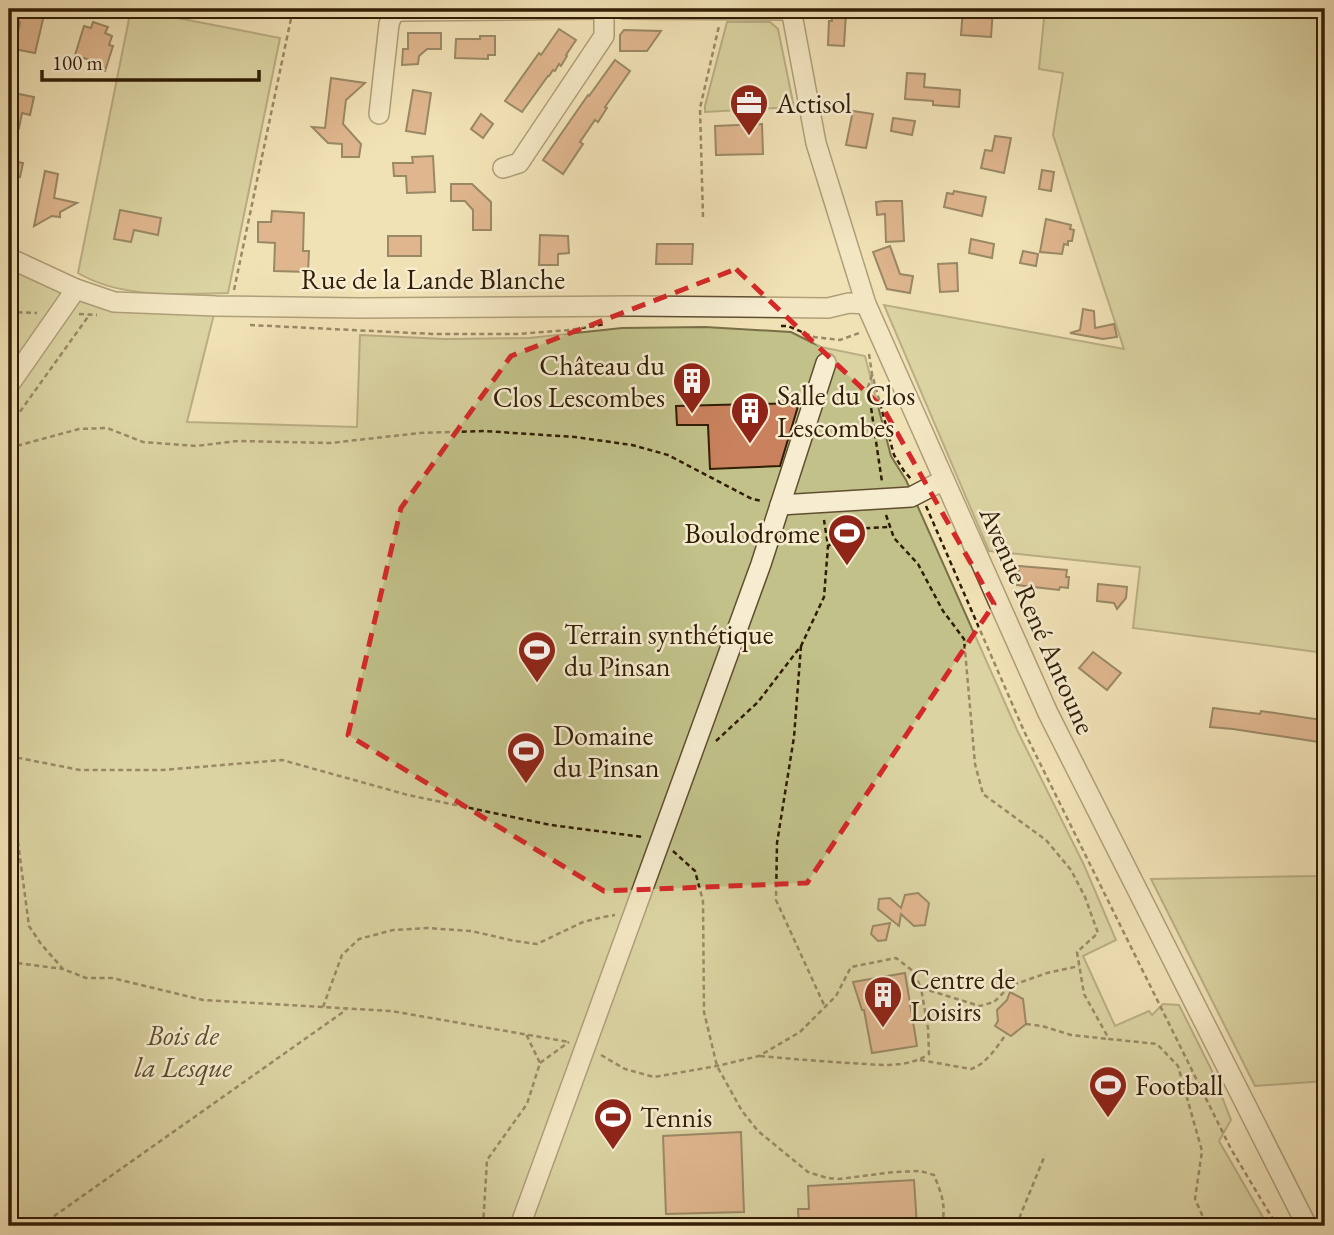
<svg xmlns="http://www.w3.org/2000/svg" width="1334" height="1235" font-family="'EB Garamond',serif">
<rect width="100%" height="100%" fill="#f1e2b6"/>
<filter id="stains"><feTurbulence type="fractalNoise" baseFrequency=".00286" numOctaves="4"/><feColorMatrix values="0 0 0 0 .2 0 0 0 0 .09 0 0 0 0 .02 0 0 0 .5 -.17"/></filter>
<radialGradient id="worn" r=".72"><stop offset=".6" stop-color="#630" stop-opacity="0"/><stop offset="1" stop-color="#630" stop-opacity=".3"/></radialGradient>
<g fill="#c1c189" stroke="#796f47" stroke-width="2">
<path d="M131,9L280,38L228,293C179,294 122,299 78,273Z"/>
<polygon points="1045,9 1325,9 1325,653 1133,628 1140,567 989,551 884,305 1124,349 1053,135 1063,73 1039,69"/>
<polygon points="727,22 770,22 778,29 794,107 705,112 705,106"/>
<polygon points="9,257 76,289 216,306 187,422 357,427 360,335 445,339 529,338 622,328 705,327 791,332 821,347 865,356 891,456 906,480 1017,730 1084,865 1116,940 1083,956 1115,1026 1149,1011 1152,1015 1163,1004 1179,1005 1211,1069 1231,1120 1219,1141 1268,1226 9,1226"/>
<polygon points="1325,793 1325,1081 1255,1086 1151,879 1318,876"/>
</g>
<g fill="#c9825d" stroke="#311d05" stroke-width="2">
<polygon points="19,9 44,15 35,53 14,49 20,23 17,17"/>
<polygon points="963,9 993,9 991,37 961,35"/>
<polygon points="832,13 846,13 844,46 828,45 829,21 832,21"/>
<polygon points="93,22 108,27 105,33 112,36 109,45 113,46 105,71 91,66 93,61 75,55 84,26 91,28"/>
<polygon points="559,29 576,40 566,55 567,56 561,66 559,64 555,71 553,70 549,76 548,76 522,112 505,101 539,53 541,55"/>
<polygon points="624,30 661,31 647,51 620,51 620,35"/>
<polygon points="408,33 441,33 441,49 427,49 419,56 418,64 402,65 403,49 408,49"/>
<polygon points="480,36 495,36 495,55 488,55 488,59 455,58 456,39 480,39"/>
<polygon points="615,60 630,71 605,107 607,108 598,122 595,120 580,142 583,144 563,174 543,160 588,95 589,96"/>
<polygon points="907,73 925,74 924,87 960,90 959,107 933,105 933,101 905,99"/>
<polygon points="331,78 365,83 346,100 343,124 361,144 359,157 342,157 342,144 328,143 312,127 325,128"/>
<polygon points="413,90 431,93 425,134 406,131"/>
<polygon points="9,92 34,97 30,115 22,113 19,128 9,126"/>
<polygon points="853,111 873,114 866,148 846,145"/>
<polygon points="481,114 493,124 483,138 471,129"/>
<polygon points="893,118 915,121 912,135 891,131"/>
<polygon points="762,124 763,154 716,155 715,126"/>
<polygon points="995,136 1011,138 1004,173 981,168 985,150 992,151"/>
<polygon points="433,156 435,192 407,193 406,176 394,176 393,163 413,163 412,157"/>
<polygon points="9,160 23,163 20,177 9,175"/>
<polygon points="1042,170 1054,172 1051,191 1039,189"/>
<polygon points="45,171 58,174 54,198 77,203 60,212 60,217 52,216 34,226"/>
<polygon points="451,184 472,184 491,202 491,230 473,230 473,210 465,201 451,201"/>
<polygon points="954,191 986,197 982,216 944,207 947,193 953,194"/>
<polygon points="884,201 902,201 904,241 886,242 885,214 877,215 876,202"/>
<polygon points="120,210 161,218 158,235 134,230 131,242 114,239"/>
<polygon points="272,211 304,213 303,251 309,251 308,272 274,271 275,243 258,242 258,222 271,222"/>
<polygon points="1046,219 1071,225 1070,229 1074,230 1072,241 1068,241 1068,245 1064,244 1062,254 1040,252"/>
<polygon points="540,235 568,236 569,253 558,254 558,265 539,265"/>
<rect x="388" y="236" width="33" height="20"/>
<polygon points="971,239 994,244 992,258 969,253"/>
<polygon points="657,244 693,244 692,264 656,264"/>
<polygon points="890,246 900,274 913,276 910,293 887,289 873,252"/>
<polygon points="1023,251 1038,254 1036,266 1020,263"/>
<polygon points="957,263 958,291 940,292 938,264"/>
<polygon points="1083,309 1094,311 1095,328 1114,324 1117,337 1103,339 1070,333 1080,330"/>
<polygon points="799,403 780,466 710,469 708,425 677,425 676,406"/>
<polygon points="1019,566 1067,570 1066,577 1069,577 1068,588 1060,587 1059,590 1017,585"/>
<polygon points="1098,584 1127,587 1126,598 1117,609 1114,603 1097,601"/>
<polygon points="1093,652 1121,673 1107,690 1079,668"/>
<polygon points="1213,708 1260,714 1261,711 1322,720 1319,742 1233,729 1210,727"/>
<polygon points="918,893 929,903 925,925 914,926 901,914 899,926 878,909 879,899 890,898 901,908 905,895"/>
<polygon points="890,923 886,940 878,941 871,934 873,926"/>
<polygon points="905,973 917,1046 872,1053 864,1010 862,1010 853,982"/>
<polygon points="1010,992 1023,999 1026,1024 1011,1036 995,1026 998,1021 997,1010 1007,1000"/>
<polygon points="741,1132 744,1212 666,1214 663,1136"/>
<polygon points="914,1180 917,1226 799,1226 798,1209 809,1209 808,1186"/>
</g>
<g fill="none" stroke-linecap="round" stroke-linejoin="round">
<defs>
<g id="minor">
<polyline points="624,9 791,10"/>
<polyline points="791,9 816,143 866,304 1048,713 1307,1226"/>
<polyline points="379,114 389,24 393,13 402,11 594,9"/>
<polyline points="503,168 519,163 604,36 604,9"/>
<polyline points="9,258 76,289 114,302 216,306 360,308 633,306 828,308 849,303 866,304"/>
<polyline points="9,385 76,289"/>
<polyline points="780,505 911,497 944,480"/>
<polyline points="520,1226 761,564 826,363"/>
</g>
</defs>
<use href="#minor" stroke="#614e31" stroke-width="22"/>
<g stroke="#311d05" stroke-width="2.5" stroke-dasharray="5 3.5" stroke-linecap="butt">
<polyline points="703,217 700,108 719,26"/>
<polyline points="234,290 293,9"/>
<polyline points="9,312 37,313"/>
<polyline points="79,314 97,315"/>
<polyline points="250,325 434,334 517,334 570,330 606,324"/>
<polyline points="781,326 788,326 814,337 840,340 862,332"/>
<polyline points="869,354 872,374 894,455 904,471 911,479"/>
<polyline points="872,375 868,387 882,482"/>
<polyline points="9,448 79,429 107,428 143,442 196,446 238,441 330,443 420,433 484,431 575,437 632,445 668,455 752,499 763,501"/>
<polyline points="926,506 1024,731 1231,1149 1277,1226"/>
<polyline points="886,515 894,538 918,564 943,611 964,639 975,764 983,794 1046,840 1071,870 1085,897 1098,933 1077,952 1084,994 1109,1039 1157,1044 1178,1066 1202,1151 1195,1199 1207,1226"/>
<polyline points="828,546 853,529 889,527"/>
<polyline points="9,561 11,546 9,427 90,314"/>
<polyline points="801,646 794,737 777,843 776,900 825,1007"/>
<polyline points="716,741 758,702 801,646 824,597 828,546 824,520"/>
<polyline points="9,756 80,770 163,770 282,760 408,795 551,825 643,837"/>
<polyline points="9,774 29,926 41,944 63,969 86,978 112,978 203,1000 391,1011 569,1042"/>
<path d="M673,851L695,871L703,901L704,1012L717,1066L742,1111L758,1131L808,1172L827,1178L839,1179L894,1172L920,1171L934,1175C942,1195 946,1204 942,1226"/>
<polyline points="9,962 63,969"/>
<polyline points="323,1007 342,955 359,939 393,930 427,928 471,931 515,941 537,944 583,922 603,917 615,915"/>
<polyline points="1026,1024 1042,1026 1071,1035 1109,1039"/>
<polyline points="601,1055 625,1069 654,1077 717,1066 759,1056 800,1032 836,996 851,967 896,958 913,971 921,988 980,1006 994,1002 1010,986 1047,973 1079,966"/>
<path d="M760,1056C790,1059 819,1061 848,1063C876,1064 904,1070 929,1054L928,1028L921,988"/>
<path d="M920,1060L971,1069C988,1063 997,1046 1007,1033"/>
<polyline points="540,1063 569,1042"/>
<polyline points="40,1226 346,1010"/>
<polyline points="483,1226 487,1160 527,1104 540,1063 526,1034"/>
<polyline points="1016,1226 1045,1155"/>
</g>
<use href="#minor" stroke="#f6ecd0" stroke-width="19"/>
</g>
<path d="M0 0H1334V1235H0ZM736,269L883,408L994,604L807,883L604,891L348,735L401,508L511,356Z" fill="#f1e2b6" fill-opacity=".55" fill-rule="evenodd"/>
<path fill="none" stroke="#d62828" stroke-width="5" stroke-dasharray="14 9" stroke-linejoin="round" d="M736,269L883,408L994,604L807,883L604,891L348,735L401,508L511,356Z"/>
<defs>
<symbol id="office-pin" viewBox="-11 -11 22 30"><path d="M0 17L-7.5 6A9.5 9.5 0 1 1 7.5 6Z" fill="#8f2418" stroke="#f6ecd0"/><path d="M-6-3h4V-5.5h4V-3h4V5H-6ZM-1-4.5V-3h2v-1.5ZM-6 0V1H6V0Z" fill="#fff"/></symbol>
<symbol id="building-pin" viewBox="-11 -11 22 30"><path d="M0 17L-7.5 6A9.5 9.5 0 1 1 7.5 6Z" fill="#8f2418" stroke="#f6ecd0"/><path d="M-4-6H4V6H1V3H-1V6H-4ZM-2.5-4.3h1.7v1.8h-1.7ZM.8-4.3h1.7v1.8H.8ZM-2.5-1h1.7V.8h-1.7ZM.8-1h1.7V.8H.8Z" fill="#fff"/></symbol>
<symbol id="stadium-pin" viewBox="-11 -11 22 30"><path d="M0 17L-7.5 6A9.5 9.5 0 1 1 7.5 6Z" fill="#8f2418" stroke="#f6ecd0"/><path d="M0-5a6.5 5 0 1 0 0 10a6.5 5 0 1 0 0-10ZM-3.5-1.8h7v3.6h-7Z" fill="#fff"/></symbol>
</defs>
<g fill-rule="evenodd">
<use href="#office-pin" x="727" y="81" width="44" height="60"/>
<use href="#building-pin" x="670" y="359" width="44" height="60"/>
<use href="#building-pin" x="728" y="389" width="44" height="60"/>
<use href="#stadium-pin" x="825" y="511" width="44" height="60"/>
<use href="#stadium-pin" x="515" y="628" width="44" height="60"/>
<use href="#stadium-pin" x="504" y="729" width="44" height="60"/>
<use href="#building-pin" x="861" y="973" width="44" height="60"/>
<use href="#stadium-pin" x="1086" y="1063" width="44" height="60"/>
<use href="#stadium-pin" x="591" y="1095" width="44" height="60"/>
</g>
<g text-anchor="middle" stroke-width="5" stroke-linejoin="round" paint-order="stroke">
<g font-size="28" fill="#311d05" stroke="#f6ecd0" text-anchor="start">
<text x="776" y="113">Actisol</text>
<text x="665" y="375" text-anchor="end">Château du<tspan x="665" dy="32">Clos Lescombes</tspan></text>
<text x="777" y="405">Salle du Clos<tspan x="777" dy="32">Lescombes</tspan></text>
<text x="820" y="543" text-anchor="end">Boulodrome</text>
<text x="564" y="644">Terrain synthétique<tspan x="564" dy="32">du Pinsan</tspan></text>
<text x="553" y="745">Domaine<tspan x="553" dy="32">du Pinsan</tspan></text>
<text x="910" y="989">Centre de<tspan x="910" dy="32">Loisirs</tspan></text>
<text x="1135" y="1095">Football</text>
<text x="640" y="1127">Tennis</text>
</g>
<g font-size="28" fill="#311d05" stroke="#f6ecd0">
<text x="433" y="289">Rue de la Lande Blanche</text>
<text transform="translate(1038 620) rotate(66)" y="10">Avenue René Antoune</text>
</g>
<g font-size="28" font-style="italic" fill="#5c4e2d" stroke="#f6ecd0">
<text x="183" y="1045">Bois de<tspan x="183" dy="32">la Lesque</tspan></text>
</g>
</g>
<rect width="1334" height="1235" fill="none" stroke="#f1e2b6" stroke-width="35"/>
<rect x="10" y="10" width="1313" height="1214" fill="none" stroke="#311d05" stroke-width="3.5"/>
<rect x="18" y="18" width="1299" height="1200" fill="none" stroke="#311d05" stroke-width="2"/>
<path d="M42 70v10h217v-10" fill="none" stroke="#311d05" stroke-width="3.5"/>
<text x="52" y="70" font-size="21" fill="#311d05" stroke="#f6ecd0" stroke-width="5" paint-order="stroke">100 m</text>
<rect width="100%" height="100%" filter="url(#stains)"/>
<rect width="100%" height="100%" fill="url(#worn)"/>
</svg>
